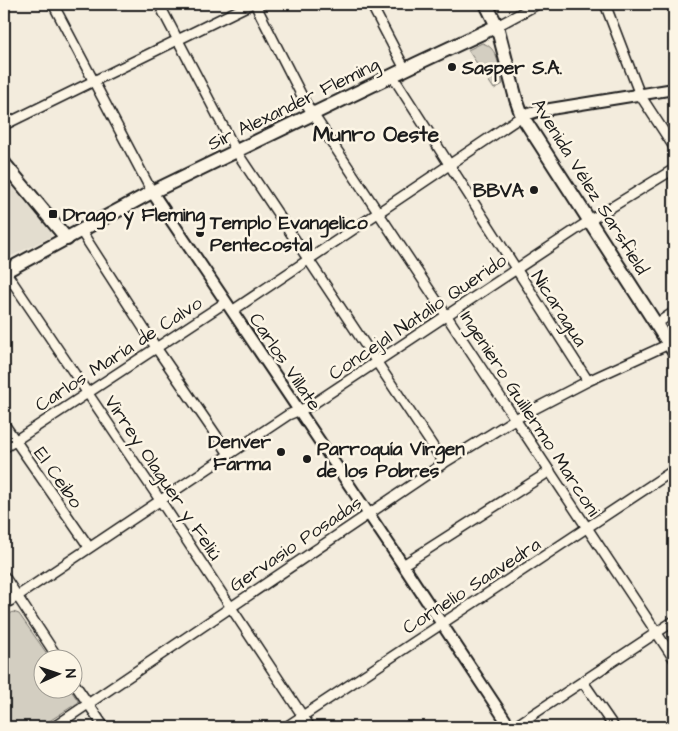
<svg xmlns="http://www.w3.org/2000/svg" width="678" height="731" font-family="'Architects Daughter',sans-serif">
<rect width="100%" height="100%" fill="#f3ecdd"/>
<filter id="ink" filterUnits="userSpaceOnUse"><feTurbulence type="fractalNoise" baseFrequency=".02" numOctaves="2"/><feDisplacementMap in="SourceGraphic" scale="10" xChannelSelector="R" yChannelSelector="G"/><feConvolveMatrix kernelMatrix="1 2 1 2 8 2 1 2 1" color-interpolation-filters="sRGB"/></filter>
<g filter="url(#ink)">
<polygon fill="#e3ddcf" points="4,177 52,233 50,237 4,260"/>
<g fill="#d3cec1" stroke="#78756e">
<path d="M482,43C499,47 499,70 503,84L494,89L468,50Z"/>
<polygon points="13,612 19,614 50,658 42,658 42,688 70,689 79,702 40,727 4,727 4,618"/>
</g>
<g fill="none" stroke-linecap="round" stroke-linejoin="round">
<defs>
<g id="minor">
<polyline points="53,4 152,192"/>
<polyline points="159,4 236,151 444,463"/>
<polyline points="255,4 305,102 674,659"/>
<polyline points="371,4 405,69"/>
<polyline points="605,4 640,95 674,147"/>
<polyline points="497,26 538,4"/>
<polyline points="392,75 588,381"/>
<polyline points="4,125 251,4"/>
<polyline points="81,231 157,349 229,454"/>
<polyline points="5,271 160,500 310,727"/>
<polyline points="232,311 522,116"/>
<polyline points="656,324 674,312"/>
<polyline points="4,424 89,547"/>
<polyline points="4,448 226,302"/>
<polyline points="403,565 550,471"/>
<polyline points="4,576 58,658"/>
<polyline points="4,605 288,415 310,406 589,221 674,169"/>
<polyline points="72,680 104,727"/>
<polyline points="583,682 614,727"/>
<polyline points="54,727 444,463 515,419 588,381 669,344"/>
<polyline points="286,727 674,470"/>
<polyline points="514,727 674,621"/>
</g>
<g id="tertiary">
<polyline points="522,116 538,111 674,89"/>
<polyline points="152,192 403,565 510,727"/>
</g>
<g id="secondary">
<polyline points="486,4 497,26 516,99 522,116 674,352"/>
<polyline points="4,163 67,239"/>
<polyline points="4,272 152,192 416,64 497,26"/>
</g>
</defs>
<use href="#minor" stroke="#1c1c1c" stroke-width="12"/>
<use href="#tertiary" stroke="#1c1c1c" stroke-width="14"/>
<use href="#secondary" stroke="#1c1c1c" stroke-width="16"/>
<use href="#minor" stroke="#fcf5e5" stroke-width="9"/>
<use href="#tertiary" stroke="#fcf5e5" stroke-width="10"/>
<use href="#secondary" stroke="#fcf5e5" stroke-width="12"/>
</g>
</g>
<g fill="#1c1c1c" stroke="#fcf5e5" stroke-width="2">
<circle cx="452" cy="67" r="5"/>
<circle cx="534" cy="190" r="5"/>
<rect x="48" y="209" width="10" height="10" rx="2.5"/>
<circle cx="200" cy="233" r="5"/>
<circle cx="281" cy="452" r="5"/>
<circle cx="307" cy="459" r="5"/>
</g>
<g text-anchor="middle" stroke-width="5" stroke-linejoin="round" paint-order="stroke">
<g font-size="19" font-weight="bold" fill="#1c1c1c" stroke="#fcf5e5" text-anchor="start">
<text x="462" y="74">Sasper S.A.</text>
<text x="524" y="197" text-anchor="end">BBVA</text>
<text x="63" y="221">Drago y Fleming</text>
<text x="210" y="229">Templo Evangelico<tspan x="210" dy="22">Pentecostal</tspan></text>
<text x="271" y="448" text-anchor="end">Denver<tspan x="271" dy="22">Farma</tspan></text>
<text x="317" y="455">Parroquía Virgen<tspan x="317" dy="22">de los Pobres</tspan></text>
</g>
<g font-size="19" fill="#1c1c1c" stroke="#fcf5e5">
<text transform="translate(293 103) rotate(-26)" y="7">Sir Alexander Fleming</text>
<text transform="translate(591 186) rotate(58)" y="7">Avenida Vélez Sarsfield</text>
<text transform="translate(560 308) rotate(57)" y="7">Nicaragua</text>
<text transform="translate(417 316) rotate(-34)" y="7">Concejal Natalio Querido</text>
<text transform="translate(118 353) rotate(-33)" y="7">Carlos María de Calvo</text>
<text transform="translate(286 361) rotate(56)" y="7">Carlos Villate</text>
<text transform="translate(531 413) rotate(57)" y="7">Ingeniero Guillermo Marconi</text>
<text transform="translate(59 477) rotate(55)" y="7">El Ceibo</text>
<text transform="translate(164 477) rotate(56)" y="7">Virrey Olaguer y Feliú</text>
<text transform="translate(295 543) rotate(-34)" y="7">Gervasio Posadas</text>
<text transform="translate(471 585) rotate(-33)" y="7">Cornelio Saavedra</text>
</g>
<g font-size="21" font-weight="bold" fill="#1c1c1c" stroke="#fcf5e5">
<text x="376" y="141">Munro Oeste</text>
</g>
</g>
<rect width="678" height="731" fill="none" stroke="#fcf5e5" stroke-width="20"/>
<rect x="10" y="10" width="658" height="711" fill="none" stroke="#1c1c1c" stroke-width="2" filter="url(#ink)"/>
<g transform="translate(58 674) rotate(87)"><circle r="24" fill="#fcf5e5" stroke="#a29e95"/>
<path d="M0-4L9 19L0 12L-9 19Z" fill="#1c1c1c"/>
<text y="-8" font-size="14" font-weight="bold" text-anchor="middle" fill="#1c1c1c">N</text>
</g>
</svg>
